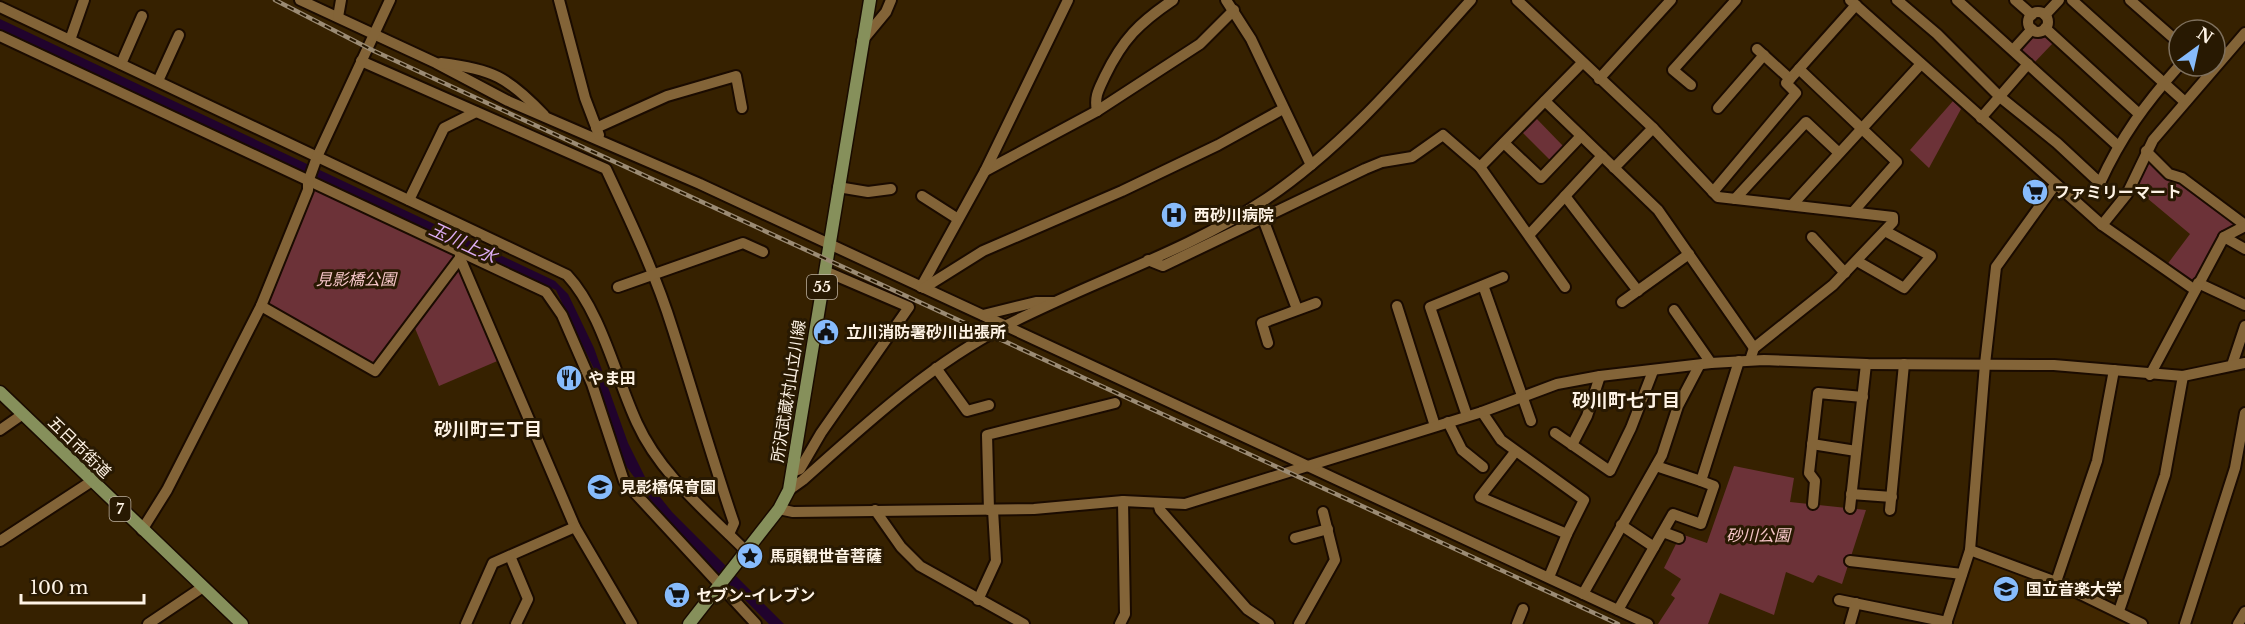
<svg xmlns="http://www.w3.org/2000/svg" width="2245" height="624" font-family="'Libre Baskerville','Noto Sans JP',serif">
<rect width="100%" height="100%" fill="#362100"/>
<polygon fill="#412700" points="1973,554 2129,624 1950,624"/>
<g fill="#6c3238">
<polygon points="2030,35 2043,35 2053,43 2033,64 2017,50"/>
<polygon points="1953,101 1961,109 1929,168 1910,150"/>
<polygon points="1533,115 1565,148 1552,162 1520,130"/>
<polygon points="2146,158 2181,180 2236,225 2221,232 2192,285 2166,266 2190,234 2135,188"/>
<polygon points="312,181 457,252 502,359 439,386 412,321 373,367 264,307"/>
<polygon points="1734,466 1794,478 1790,502 1866,510 1842,584 1818,575 1813,583 1786,572 1774,615 1720,593 1708,624 1658,624 1675,598 1671,595 1681,579 1664,568 1681,534 1707,543"/>
</g>
<polygon fill="#21032d" points="0,19 555,281 568,294 594,348 628,443 647,481 672,512 784,624 769,624 667,522 626,466 619,453 594,369 556,290 0,29"/>
<g fill="none" stroke-linecap="round" stroke-linejoin="round">
<defs>
<g id="minor">
<polyline points="300,0 436,63 508,101 700,184 1648,624"/>
<polyline points="559,0 585,98 599,135"/>
<polyline points="1226,0 1251,39 1311,165"/>
<polyline points="1517,0 1653,128 1718,197 1893,217 1893,222 1833,285 1754,348 1750,360"/>
<polyline points="1850,0 2102,225 2195,290"/>
<path d="M1897,0L1937,34L2000,97L2057,143L2100,183C2121,137 2145,104 2179,66"/>
<polyline points="1957,0 2117,145"/>
<polyline points="2015,0 2032,15"/>
<polyline points="2072,0 2185,102"/>
<polyline points="2130,0 2179,43"/>
<path d="M0,7L567,275C601,311 616,378 637,423C660,474 707,512 746,551"/>
<circle cx="2038" cy="22" r="10"/>
<polyline points="2045,15 2059,0"/>
<polyline points="338,17 341,0"/>
<polyline points="2045,28 2138,113"/>
<polyline points="0,36 546,292 562,315 592,384 624,481 756,624"/>
<polyline points="70,40 84,0"/>
<polyline points="862,41 886,12 891,0"/>
<polyline points="1757,49 1790,79 1856,5"/>
<polyline points="2013,50 2032,29"/>
<path d="M361,61L606,169C631,222 656,275 673,330C694,395 712,459 734,523L729,534"/>
<path d="M441,63C492,69 508,77 544,115"/>
<polyline points="121,64 142,16"/>
<polyline points="1799,69 1897,162 1853,212"/>
<polyline points="1599,79 1671,0"/>
<polyline points="158,81 179,35"/>
<polyline points="1691,85 1673,70 1736,0"/>
<polyline points="1545,101 1658,210 1754,348"/>
<polyline points="1718,108 1764,55"/>
<path d="M1097,111C1094,96 1099,89 1105,76C1123,39 1139,23 1173,0"/>
<polyline points="1981,118 2028,64"/>
<polyline points="596,128 667,96 736,76 742,108"/>
<polyline points="1504,143 1541,178 1581,136"/>
<polyline points="2146,151 2169,174 2182,178 2245,225"/>
<polyline points="1480,167 1582,63"/>
<polyline points="1614,168 1653,128"/>
<polyline points="985,171 1097,111 1200,44 1234,10"/>
<polyline points="838,187 868,192 891,189"/>
<polyline points="1713,192 1796,93 1786,83 1790,79"/>
<polyline points="922,196 958,219"/>
<polyline points="1565,196 1638,291"/>
<polyline points="1735,199 1806,122 1839,153"/>
<polyline points="409,200 444,128 476,112"/>
<polyline points="1792,205 1921,64"/>
<polyline points="1263,219 1297,309"/>
<polyline points="2102,225 2127,194 2153,140 2245,33"/>
<polyline points="1529,235 1602,156"/>
<polyline points="1812,237 1845,273"/>
<polyline points="2224,237 2245,249"/>
<polyline points="460,250 460,258 575,527 632,624"/>
<polyline points="1148,260 1163,266 1365,169 1382,162 1412,157 1443,135 1480,167 1565,287"/>
<polyline points="1857,261 1904,288 1931,256 1885,231"/>
<polyline points="2198,283 2245,305"/>
<polyline points="618,287 743,243 763,252"/>
<polyline points="921,287 985,171 1068,0"/>
<polyline points="924,288 983,251 1122,191 1218,145 1283,109"/>
<polyline points="1484,288 1531,421"/>
<polyline points="1622,302 1689,254"/>
<polyline points="261,306 375,371 460,258"/>
<polyline points="1397,306 1435,426"/>
<polyline points="1674,310 1711,363"/>
<polyline points="983,315 1036,302 1054,302"/>
<polyline points="1268,343 1262,323 1316,303"/>
<polyline points="2232,365 2245,326"/>
<polyline points="936,368 967,411 989,405"/>
<polyline points="2150,375 2224,237 2245,226"/>
<polyline points="1482,412 1501,440 1584,500 1567,534"/>
<polyline points="1467,416 1430,307 1503,277"/>
<polyline points="1448,422 1462,450 1483,467"/>
<polyline points="0,430 23,414"/>
<polyline points="1555,433 1610,471 1631,428 1653,371"/>
<polyline points="1812,444 1856,451"/>
<polyline points="1572,445 1587,416 1600,376"/>
<polyline points="1515,452 1480,497 1567,534 1549,577"/>
<polyline points="1656,466 1701,481"/>
<polyline points="792,472 800,469 821,433 909,307 825,271"/>
<path d="M789,490L803,480C867,423 928,366 1005,326C1090,282 1186,252 1266,199C1346,145 1407,71 1471,0"/>
<polyline points="1851,494 1892,497"/>
<polyline points="1158,503 1160,510 1247,609 1269,624"/>
<polyline points="1813,504 1815,481 1809,473 1818,393 1863,397"/>
<polyline points="1850,508 1866,364"/>
<polyline points="779,509 793,512 1034,509 1123,501 1185,504 1482,412 1557,384 1600,376 1711,363 1764,360 1866,364 2054,365 2183,376 2245,363"/>
<polyline points="875,510 901,547 920,566 1024,624"/>
<polyline points="989,510 987,435 1115,403"/>
<polyline points="1890,510 1904,364"/>
<polyline points="1621,525 1654,547"/>
<polyline points="142,530 167,490 261,306 308,190 308,182 317,157 390,0"/>
<polyline points="1663,532 1679,538"/>
<polyline points="1295,538 1328,529"/>
<polyline points="0,541 92,481"/>
<polyline points="1970,550 2056,582 2142,624"/>
<polyline points="510,556 528,599 516,624"/>
<polyline points="1850,561 1962,574"/>
<polyline points="2056,582 2097,461 2114,370"/>
<polyline points="1583,594 1662,455 1678,406 1699,366"/>
<polyline points="978,600 996,561 993,510"/>
<polyline points="1839,600 1947,622"/>
<polyline points="1618,610 1673,514 1701,524 1714,486 1701,481 1739,361"/>
<polyline points="2119,611 2165,475 2183,376"/>
<polyline points="148,624 203,587"/>
<polyline points="466,624 493,563 575,527"/>
<polyline points="1120,624 1125,614 1123,501"/>
<polyline points="1299,624 1335,560 1323,512"/>
<polyline points="1517,624 1523,609"/>
<polyline points="1850,624 1856,603"/>
<polyline points="1946,624 1970,550 1985,364 1996,267 2055,185"/>
<polyline points="2185,624 2235,468 2245,413"/>
<polyline points="2238,624 2245,612"/>
</g>
<g id="major">
<polyline points="0,392 242,624"/>
<polyline points="689,624 779,509 789,490 870,0"/>
</g>
</defs>
<use href="#minor" stroke="#1a0b00" stroke-width="14"/>
<use href="#major" stroke="#1a0b00" stroke-width="15"/>
<use href="#minor" stroke="#836438" stroke-width="10"/>
<use href="#major" stroke="#86905b" stroke-width="12"/>
<defs>
<polyline id="rail" points="275,0 372,50 1618,624"/>
</defs>
<use href="#rail" stroke="#9b8b74" stroke-width="4.5"/>
<use href="#rail" stroke="#281902" stroke-width="2" stroke-dasharray="7" stroke-linecap="butt"/>
</g>
<defs>
<symbol id="supermarket-disc" viewBox="-11 -11 22 22"><circle r="9.5" fill="#87bbfb" stroke="#281902"/><path d="M-6-5.5h2.5l.6 2H6L4.5 2H-2.5L-4.4-4H-6ZM-1.5 3.2a1.3 1.3 0 1 0 .1 0ZM3 3.2a1.3 1.3 0 1 0 .1 0Z" fill="#111"/></symbol>
<symbol id="hospital-disc" viewBox="-11 -11 22 22"><circle r="9.5" fill="#87bbfb" stroke="#281902"/><path d="M-5-5h3v3.5h4V-5h3V5h-3V1.5h-4V5h-3Z" fill="#111"/></symbol>
<symbol id="civic-disc" viewBox="-11 -11 22 22"><circle r="9.5" fill="#87bbfb" stroke="#281902"/><path d="M-.6-6.5H3V-4.5H.6V-3L4-1V1h2V6H-6V1h2V-1L-.6-3ZM-1.2 2.5V6h2.4V2.5Z" fill="#111"/></symbol>
<symbol id="restaurant-disc" viewBox="-11 -11 22 22"><circle r="9.5" fill="#87bbfb" stroke="#281902"/><path d="M-5-6h1v4h1v-4h1v4h1v-4h1v5L-1.5 .5V6h-2V.5L-5-1ZM5-6V6H3V1.5H1.5Q1.5-4 5-6Z" fill="#111"/></symbol>
<symbol id="school-disc" viewBox="-11 -11 22 22"><circle r="9.5" fill="#87bbfb" stroke="#281902"/><path d="M0-5L7-2L0 1L-7-2ZM-4 1L0 2.5L4 1V4Q0 6-4 4Z" fill="#111"/></symbol>
<symbol id="sight-disc" viewBox="-11 -11 22 22"><circle r="9.5" fill="#87bbfb" stroke="#281902"/><path d="M0-6L1.8-2.2L6-1.7L2.9 1.2L3.7 5.4L0 3.3L-3.7 5.4L-2.9 1.2L-6-1.7L-1.8-2.2Z" fill="#111"/></symbol>
<symbol id="university-disc" viewBox="-11 -11 22 22"><circle r="9.5" fill="#87bbfb" stroke="#281902"/><path d="M0-5L7-2L0 1L-7-2ZM-4 1L0 2.5L4 1V4Q0 6-4 4Z" fill="#111"/></symbol>
</defs>
<g fill-rule="evenodd">
<use href="#supermarket-disc" x="2020" y="177" width="30" height="30"/>
<use href="#hospital-disc" x="1159" y="200" width="30" height="30"/>
<use href="#civic-disc" x="811" y="317" width="30" height="30"/>
<use href="#restaurant-disc" x="554" y="363" width="30" height="30"/>
<use href="#school-disc" x="585" y="472" width="30" height="30"/>
<use href="#sight-disc" x="735" y="541" width="30" height="30"/>
<use href="#university-disc" x="1991" y="574" width="30" height="30"/>
<use href="#supermarket-disc" x="662" y="580" width="30" height="30"/>
</g>
<g text-anchor="middle" stroke-width="6" stroke-linejoin="round" paint-order="stroke">
<g fill="#281902" stroke="#beb2a1" stroke-width="1.5">
<rect x="807" y="275" width="30" height="24" rx="4.5"/>
<rect x="109.5" y="497" width="21" height="24" rx="4.5"/>
</g>
<g font-size="15" font-weight="bold" fill="#fef3e5">
<text x="822" y="292">55</text>
<text x="120" y="514">7</text>
</g>
<g font-size="16" font-weight="bold" fill="#fef3e5" stroke="#281902" text-anchor="start">
<text x="2054" y="198">ファミリーマート</text>
<text x="1194" y="221">西砂川病院</text>
<text x="846" y="338">立川消防署砂川出張所</text>
<text x="588" y="384">やま田</text>
<text x="620" y="493">見影橋保育園</text>
<text x="770" y="562">馬頭観世音菩薩</text>
<text x="2026" y="595">国立音楽大学</text>
<text x="696" y="601">セブン-イレブン</text>
</g>
<g font-size="16" font-style="italic" fill="#f6c6c8" stroke="#281902">
<text x="356" y="285">見影橋公園</text>
<text x="1758" y="541">砂川公園</text>
</g>
<g font-size="16" fill="#fef3e5" stroke="#281902">
<text transform="translate(788 391) rotate(-81)" y="6">所沢武蔵村山立川線</text>
<text transform="translate(80 447) rotate(44)" y="6">五日市街道</text>
</g>
<g font-size="18" font-style="italic" fill="#ddadf4" stroke="#281902">
<text transform="translate(463 243) rotate(25)" y="6">玉川上水</text>
</g>
<g font-size="18" font-weight="bold" fill="#fef3e5" stroke="#281902">
<text x="1626" y="407">砂川町七丁目</text>
<text x="488" y="436">砂川町三丁目</text>
</g>
</g>
<g transform="translate(2197 48) rotate(33)"><circle r="28" fill="#281902" stroke="#7e705d" stroke-width="1.5"/>
<path d="M0-4.5L10 22L0 15L-10 22Z" fill="#87bbfb"/>
<text y="-9" font-size="16" font-weight="bold" text-anchor="middle" fill="#fef3e5">N</text>
</g>
<path d="M21 594v9h123v-9" fill="none" stroke="#fef3e5" stroke-width="3"/>
<text x="30" y="594" font-size="18" fill="#fef3e5" stroke="#281902" stroke-width="4.5" paint-order="stroke">100 m</text>
</svg>
